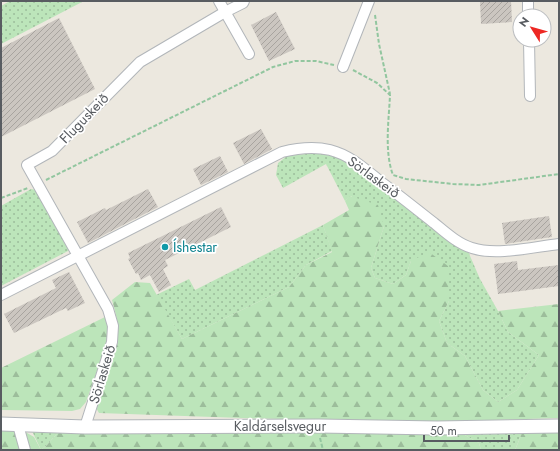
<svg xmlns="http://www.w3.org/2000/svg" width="560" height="451" font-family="Jost,sans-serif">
<defs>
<pattern id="grass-dots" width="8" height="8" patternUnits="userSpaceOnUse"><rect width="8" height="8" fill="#bce5ba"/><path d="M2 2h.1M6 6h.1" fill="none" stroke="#9cbd9b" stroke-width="1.8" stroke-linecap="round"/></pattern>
<pattern id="forest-firs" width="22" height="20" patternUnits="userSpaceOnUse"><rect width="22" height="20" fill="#bce5ba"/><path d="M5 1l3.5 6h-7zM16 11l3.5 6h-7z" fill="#9cbd9b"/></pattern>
<pattern id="building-hatch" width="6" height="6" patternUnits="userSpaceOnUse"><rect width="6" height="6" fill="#cbc6c0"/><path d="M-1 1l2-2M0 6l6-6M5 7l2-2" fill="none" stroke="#a8a49f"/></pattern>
</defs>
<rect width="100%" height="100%" fill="#ece8df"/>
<g fill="url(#grass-dots)">
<polygon points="10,1 84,1 1,44 1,6"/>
<polygon points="315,153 338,157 353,167 426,220 464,242 480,279 498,311 508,332 539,355 517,390 498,402 483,390 465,356 447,343 439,321 449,301 411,261 406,275 393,284 375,278 371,268 384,226 351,196 345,201 326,164 283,188 276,175 278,163 287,156"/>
<polygon points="31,189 41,191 69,244 68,251 1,286 1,206"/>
<polygon points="323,225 332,251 306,265 289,287 182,339 156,295 189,279 195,290"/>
<polygon points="61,429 47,445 41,450 32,431"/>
<polygon points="522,433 515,450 481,450 479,443 463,434"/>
</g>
<g fill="url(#forest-firs)">
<path d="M350,196L378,205L384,226L371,268L375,278L393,284L406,275L411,261L429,252L448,266L449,301L439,321L447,343L465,356L483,390L498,402L517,390L539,355L508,332L498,311L559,304V418C521,419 482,421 444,421C329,422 214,417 99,413L95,406C106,381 119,350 117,321C116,314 114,307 112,300L135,282L150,283L182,339L289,287L306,265L332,252L323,225L349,210L345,201Z"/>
<polygon points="105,317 109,328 108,340 86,402 80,409 72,411 1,410 1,368"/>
<polygon points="1,422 10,423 34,437 41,450 47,445 61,429 463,434 479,443 481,450 1,450"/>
<polygon points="559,432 559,450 515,450 522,433"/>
</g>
<g fill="url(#building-hatch)">
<polygon points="480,1 511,1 512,22 481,24"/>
<polygon points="276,12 295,49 269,61 251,25"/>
<polygon points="59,18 95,89 1,137 1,48"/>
<polygon points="261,129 272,149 244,164 233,143"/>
<polygon points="220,156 228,172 201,185 193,169"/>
<polygon points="148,189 158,207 88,243 77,222 105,208 106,210"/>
<polygon points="221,207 231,227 165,260 168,266 163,269 171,285 159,292 150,275 141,280 138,273 136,274 128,259 130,258 128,253"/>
<polygon points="549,216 552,237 505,244 502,223"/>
<polygon points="517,261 518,270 559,265 559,286 498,294 494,264"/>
<polygon points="69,272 85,303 68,311 66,308 14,333 4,314 56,288 52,280"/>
</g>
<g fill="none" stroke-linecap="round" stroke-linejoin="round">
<defs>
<g id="minor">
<polyline points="219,1 249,54"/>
<polyline points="528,1 528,16"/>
<polyline points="529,40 530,96"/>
<polyline points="343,67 369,1"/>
<path d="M1,295L282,152C298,148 313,146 330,150C350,155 365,169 381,182C399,195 416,209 434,223C445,232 458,244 472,248C496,256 533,247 559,244"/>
<polyline points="18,425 25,450"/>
<polyline points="85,427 112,342 113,326 108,309 27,165 52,151 140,62 225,12 243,3 244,1"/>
</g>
<polyline id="tertiary" points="1,424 85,427 319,426 437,428 559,426"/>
</defs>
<use href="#minor" stroke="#b2b6ba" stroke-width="12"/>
<use href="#tertiary" stroke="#b2b6ba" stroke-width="15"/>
<g stroke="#92c69f" stroke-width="2" stroke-dasharray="4 2" stroke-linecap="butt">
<polyline points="375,15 379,44 390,94"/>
<path d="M353,70L377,83L390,95C389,119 384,151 393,175L406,179L453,184L479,185L559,174"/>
<polyline points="46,180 273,67 295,61 316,61 334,65"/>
<polyline points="1,198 28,188"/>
<polyline points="320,438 323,450"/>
</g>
<use href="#minor" stroke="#fff" stroke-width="10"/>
<use href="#tertiary" stroke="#fff" stroke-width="13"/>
</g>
<circle fill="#0f9aa8" stroke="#fff" stroke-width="1.5" cx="165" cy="247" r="4"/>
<g text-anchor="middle" stroke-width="3.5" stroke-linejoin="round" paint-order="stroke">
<g font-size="14" fill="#585c61" stroke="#fff">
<text transform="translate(84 118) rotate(-46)" y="5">Fluguskeið</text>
<text transform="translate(374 177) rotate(36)" y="5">Sörlaskeið</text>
<text transform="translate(102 374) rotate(-73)" y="5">Sörlaskeið</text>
<text x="280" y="431">Kaldárselsvegur</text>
</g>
<g font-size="14" fill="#0d838f" stroke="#fff" text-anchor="start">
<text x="173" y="252">Íshestar</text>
</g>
</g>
<rect width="560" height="451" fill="none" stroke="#585c61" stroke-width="4"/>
<g transform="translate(532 28) rotate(307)"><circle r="19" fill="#ffffff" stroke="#bcbec0"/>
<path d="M0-3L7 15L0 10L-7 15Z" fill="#ed2823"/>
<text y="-6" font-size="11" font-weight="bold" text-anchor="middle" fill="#585c61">N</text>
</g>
<path d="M424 435v6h85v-6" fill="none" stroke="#585c61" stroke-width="2"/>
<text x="430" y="435" font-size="12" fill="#585c61" stroke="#ffffff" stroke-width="3" paint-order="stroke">50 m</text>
</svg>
